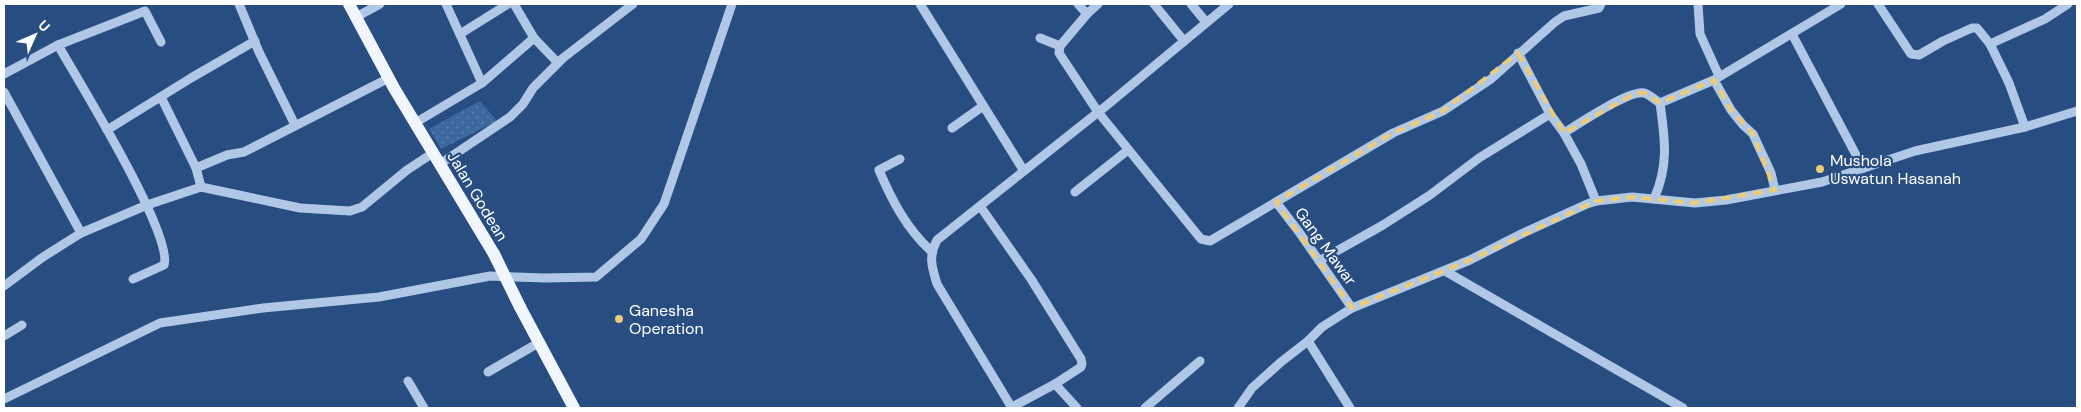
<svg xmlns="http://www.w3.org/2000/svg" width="2081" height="412" font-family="'DM Sans',sans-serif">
<defs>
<pattern id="grass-dots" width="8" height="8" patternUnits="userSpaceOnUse" patternTransform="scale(1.25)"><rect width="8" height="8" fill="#3d689e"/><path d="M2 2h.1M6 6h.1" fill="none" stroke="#5a7fad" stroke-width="1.8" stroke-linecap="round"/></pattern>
</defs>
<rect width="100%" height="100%" fill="#284e81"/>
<polygon fill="url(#grass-dots)" points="480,101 497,121 441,149 429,129"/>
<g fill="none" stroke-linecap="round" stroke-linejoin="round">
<g stroke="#b0c8e6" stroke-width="9">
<polyline points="239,4 259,52 295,125"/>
<polyline points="446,4 482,83"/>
<polyline points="514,4 534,38 558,63"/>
<polyline points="920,4 1024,171"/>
<polyline points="1078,4 1087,14 1060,46 1059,53 1098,112 1192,228 1201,239 1210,241 1393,133 1443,111 1491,79 1555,22 1564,16 1599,8 1601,4"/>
<polyline points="1154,4 1184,41"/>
<polyline points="1191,4 1206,22"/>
<polyline points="1698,4 1700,34 1719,76"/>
<polyline points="1878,4 1911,54 1919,55 1943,41 1972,28 1977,28 1990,44 2045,19 2068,4"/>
<polyline points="1087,14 1098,4"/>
<polyline points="356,17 380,4"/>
<polyline points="460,34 508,4"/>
<polyline points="1792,34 1863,168"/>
<polyline points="1040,38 1060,46"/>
<polyline points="1990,44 2009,83 2025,127"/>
<path d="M58,45C77,79 174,235 164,265L133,279"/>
<polyline points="1518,53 1550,114 1564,133 1581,164 1596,201"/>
<polyline points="4,74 58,45 145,11 161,42"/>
<polyline points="1714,80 1731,110 1743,125 1753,134 1771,173 1775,190"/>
<polyline points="4,92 81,233"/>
<polyline points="161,97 196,168 201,187"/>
<polyline points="415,123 482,83 534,38"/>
<polyline points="952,128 983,106"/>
<polyline points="107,130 191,78 255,41"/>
<path d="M1564,133C1578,124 1629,90 1644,93C1649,94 1655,100 1660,103"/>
<path d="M900,159L879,170C892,201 907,229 931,251"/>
<polyline points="440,164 510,117 523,104 533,88 563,58 633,4"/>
<polyline points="196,168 227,155 244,152 389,78"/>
<polyline points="1075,192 1128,150"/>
<path d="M1654,199C1669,165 1665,139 1660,103L1714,80L1841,4"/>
<polyline points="1276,202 1299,232 1352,308"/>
<polyline points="980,206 1031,279 1081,359 1082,364 1081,367 1055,384 1012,407"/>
<polyline points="1319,261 1383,225 1430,195 1479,158 1550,114"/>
<polyline points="1445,271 1683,408"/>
<polyline points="4,286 43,257 81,233 147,205 201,187 300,208 350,211 362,207 407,170 433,153"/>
<polyline points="4,336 22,325"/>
<polyline points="1308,341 1350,408"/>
<polyline points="488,372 540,342"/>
<polyline points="408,381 424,408"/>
<polyline points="1055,384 1077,408"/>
<polyline points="4,399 160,323 263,308 379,297 490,276 545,278 596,277 641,239 664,204 732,4"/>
<path d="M1012,408L937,284C932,267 928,257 937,240L1106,106L1229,4"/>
<polyline points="1145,408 1200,361"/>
<polyline points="1238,408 1252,388 1281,362 1308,341 1322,327 1352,308 1470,260 1521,234 1587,204 1596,201 1632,197 1695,203 1726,200 1822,182 1915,151 2025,127 2077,111"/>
</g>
<g stroke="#f1f5fd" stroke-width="12">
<polyline points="349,4 394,88 494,254"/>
<polyline points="520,307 574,408"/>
</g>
<polyline stroke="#f1f5fd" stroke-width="12" points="494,254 520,307"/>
</g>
<path fill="none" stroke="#edcb77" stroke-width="4" stroke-dasharray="10 6" stroke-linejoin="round" d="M1518,53L1564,133L1636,93H1645L1660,103L1714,80L1731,110L1753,134L1775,190L1695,203L1632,197L1596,201L1470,260L1352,308L1276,202L1393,133L1443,111Z"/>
<g fill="#edcb77" stroke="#284e81" stroke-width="2">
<circle cx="1820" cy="169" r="5"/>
<circle cx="619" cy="319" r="5"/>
</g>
<g text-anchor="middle" stroke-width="4.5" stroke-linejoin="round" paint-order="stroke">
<g font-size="16" fill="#fff" stroke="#284e81" text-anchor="start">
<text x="1830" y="166">Mushola<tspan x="1830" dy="18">Uswatun Hasanah</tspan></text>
<text x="629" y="316">Ganesha<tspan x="629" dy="18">Operation</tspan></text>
</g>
<g font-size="16" fill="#fff" stroke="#284e81">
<text transform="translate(478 196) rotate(59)" y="6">Jalan Godean</text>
<text transform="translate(1326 246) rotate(54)" y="6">Gang Mawar</text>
</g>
</g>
<rect width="2081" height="412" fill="none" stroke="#ffffff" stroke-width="10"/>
<g transform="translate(35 35) rotate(45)" stroke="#284e81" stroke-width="4" paint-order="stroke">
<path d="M0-4L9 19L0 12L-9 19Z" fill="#ffffff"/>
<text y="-8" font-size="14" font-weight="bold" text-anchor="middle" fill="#ffffff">U</text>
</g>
</svg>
